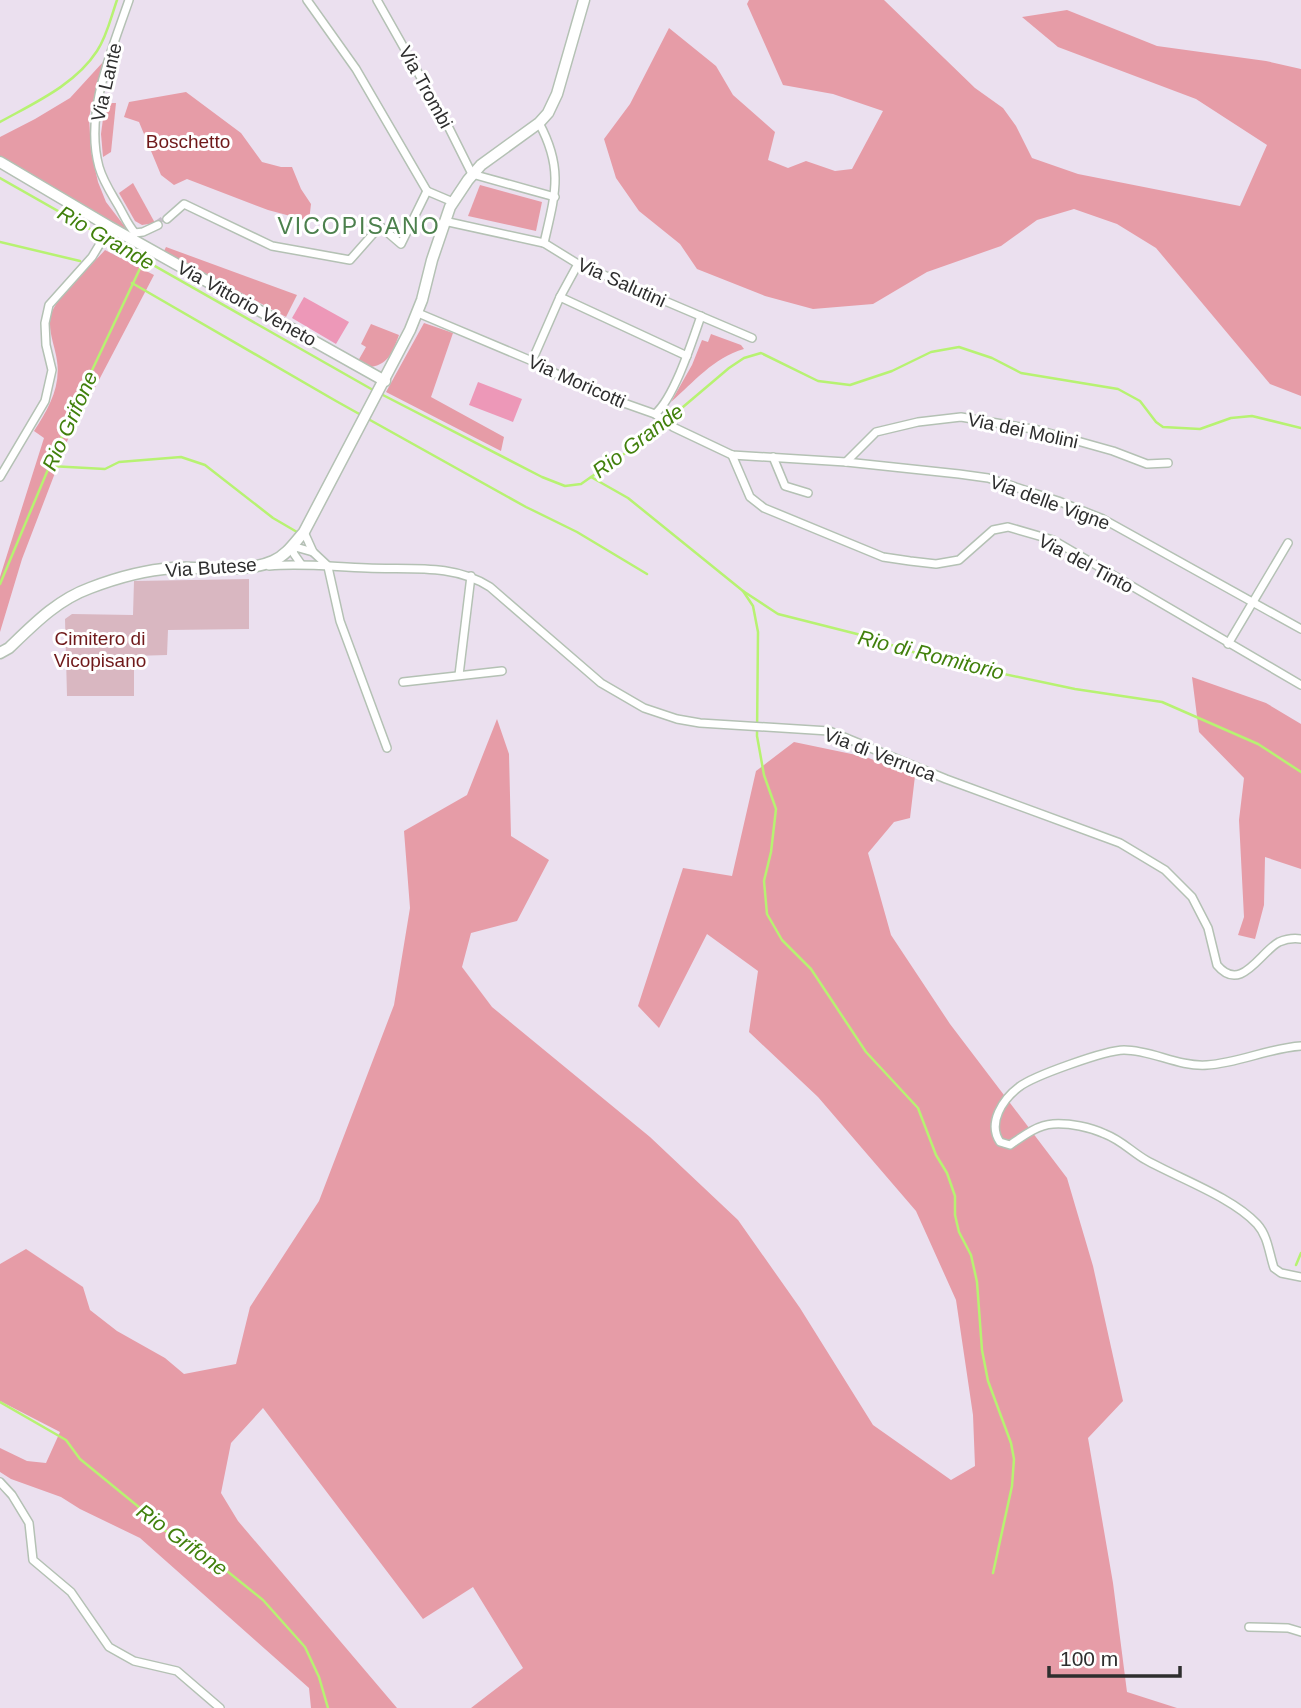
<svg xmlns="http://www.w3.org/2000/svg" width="1301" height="1708" font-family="Helvetica,sans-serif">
<rect width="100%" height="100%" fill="#ebe0ef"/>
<g fill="#e69ca7">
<polygon points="749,0 884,0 975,88 1003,108 1016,126 1032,158 1078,174 1240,206 1267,145 1196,99 1058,47 1022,17 1067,10 1157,46 1266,61 1301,69 1301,396 1270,384 1156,248 1117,224 1074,209 1037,220 1001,246 927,272 873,304 813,309 765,296 697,269 680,244 639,211 616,178 604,139 630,104 669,28 716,66 733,95 775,132 768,160 788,168 806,161 835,171 852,169 883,111 833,94 783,85 747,4"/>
<polygon points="103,62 89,117 91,151 98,182 106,202 129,232 0,156 0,137 35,119 70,98"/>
<polygon points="186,92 241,133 262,162 281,167 292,167 301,189 311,204 309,221 268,210 187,179 174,185 161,175 139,122 124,117 129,102"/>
<polygon points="105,103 116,103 111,152 103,157 101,134"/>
<polygon points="133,183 155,223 142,225 135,221 119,193"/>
<polygon points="480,185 542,202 536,231 468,216"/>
<polygon points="166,247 297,295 286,317 164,251"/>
<path d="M105,250L154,275L68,439L22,559L0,632V577L44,438L34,431C48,410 61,387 57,361C55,345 46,328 52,312C60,292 90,267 105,250Z"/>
<polygon points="424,323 453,333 431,397 504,437 501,451 386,392"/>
<path d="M371,324L399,335C393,351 389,364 371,367L358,361L366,347L361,344Z"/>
<path d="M711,334L741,345L744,349C713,358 694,382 671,402L692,365L702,340L708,342Z"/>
<polygon points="1192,677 1266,703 1301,724 1301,869 1265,857 1264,905 1255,939 1238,935 1244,917 1239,820 1244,778 1199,732"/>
<polygon points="497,719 509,754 511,836 549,860 517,921 471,933 462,967 492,1007 650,1137 738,1220 800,1308 873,1425 951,1480 975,1466 973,1415 956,1300 916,1211 818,1097 749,1032 758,971 707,934 659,1028 638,1006 683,868 732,876 756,771 794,742 866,757 915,776 910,818 894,822 868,853 891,935 950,1024 1067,1178 1093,1266 1123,1401 1088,1438 1113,1583 1127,1692 1177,1708 471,1708 523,1668 473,1587 423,1619 263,1408 231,1443 221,1493 238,1521 397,1708 311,1708 309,1688 140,1538 80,1509 61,1497 11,1479 0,1472 0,1448 27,1461 46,1463 60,1432 0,1401 0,1264 26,1249 83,1287 90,1310 117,1331 165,1358 184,1374 236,1364 250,1307 319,1201 394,1005 410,908 404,831 467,795"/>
</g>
<polygon fill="#d9b7c1" points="249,579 249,629 168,630 167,655 134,656 134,696 67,696 65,619 72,614 133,615 134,581"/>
<g fill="#ed98b8">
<polygon points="304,297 349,322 336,344 292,318"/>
<polygon points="478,382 522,399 513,422 469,405"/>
</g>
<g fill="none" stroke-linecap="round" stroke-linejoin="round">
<g stroke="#b7f272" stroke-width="2.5">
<path d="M0,122C34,103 75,85 97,51C107,36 111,17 117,0"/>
<polyline points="0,178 373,390"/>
<polyline points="0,242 80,261"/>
<polyline points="132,283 336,401 526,507 577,532 647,574"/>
<polyline points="379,393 542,477 565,486 581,484 644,440 729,368 744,358 761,353 818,381 850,385 892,371 931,352 959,347 992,358 1021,373 1118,389 1140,401 1156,422 1163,427 1200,429 1231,418 1252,416 1301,428"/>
<polyline points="50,466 105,469 119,462 181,457 205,465 273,518 297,532"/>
<polyline points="591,477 628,498 743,591 778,614 857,634 938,660 1075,689 1162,702 1258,744 1301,772"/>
<polyline points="0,584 70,417 144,260"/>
<polyline points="743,591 753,606 758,632 757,736 764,775 776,809 771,852 764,881 767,914 782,940 811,969 866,1052 918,1108 936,1155 947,1173 955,1196 955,1215 959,1232 971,1255 977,1282 982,1350 988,1381 1011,1443 1014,1459 1012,1486 993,1573"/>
<polyline points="1296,1265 1301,1253"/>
<polyline points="0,1402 66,1440 80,1459 140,1508 156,1525 217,1563 263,1600 305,1647 319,1677 328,1708"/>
</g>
<polyline stroke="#c5bcc8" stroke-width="7" stroke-dasharray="7 3.5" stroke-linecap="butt" points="158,219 161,223"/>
<defs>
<g id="street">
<path d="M129,0C112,50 84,113 99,167C103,181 111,193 118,205C124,215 127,224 135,233L131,239"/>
<polyline points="307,0 356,69 427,191"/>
<polyline points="377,0 447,124 472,174 555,197"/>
<path d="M539,123C564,169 555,195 544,243"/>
<polyline points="427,191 453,202"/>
<polyline points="167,219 184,204 272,246 350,260 380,226 401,244 427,191"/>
<polyline points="444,221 544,243 578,264 752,338"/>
<polyline points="135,233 143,232 158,225"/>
<polyline points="560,297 687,356"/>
<polyline points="418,313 532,361 587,390 655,414 673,427 732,455 846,462 959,474 988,478 1058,501 1103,519 1301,629"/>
<polyline points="532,361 560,297 578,264"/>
<path d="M655,414C674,398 692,342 701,316"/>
<polyline points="732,455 750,497 764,508 883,557 910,561 936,564 959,560 993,530 1008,527 1053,540 1301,685"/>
<polyline points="773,457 785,486 808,493"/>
<polyline points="846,462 876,432 918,422 961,417 1038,430 1113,451 1147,464 1168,463"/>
<polyline points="0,477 45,401 52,370 46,345 45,323 49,305 92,257 110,227"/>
<polyline points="304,532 313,552 328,566"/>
<polyline points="301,564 294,554 292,546 313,552"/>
<path d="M269,566C302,563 334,567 367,568C409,570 453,563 490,587L601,683L644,708L677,719L700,723L829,731L946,779L1120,843L1165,870L1192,897L1208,928L1217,965C1241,994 1260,952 1279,942C1286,939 1294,938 1301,939"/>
<polyline points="328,567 340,621 387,748"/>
<polyline points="1228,644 1288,543"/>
<polyline points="459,675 471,576"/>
<polyline points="403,682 502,671"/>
<path d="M1301,1046C1269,1048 1239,1063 1207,1065C1178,1067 1152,1050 1124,1050C1106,1050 1033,1076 1019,1087C1003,1099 987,1123 1000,1142L1010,1145C1023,1136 1037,1125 1053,1124C1070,1123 1090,1127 1105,1134C1121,1140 1132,1152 1146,1160C1178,1178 1232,1197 1257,1224C1268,1236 1269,1253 1274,1268L1281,1273L1301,1277"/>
<polyline points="0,1482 12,1495 29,1523 33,1560 71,1592 109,1647 134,1661 177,1671 220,1708"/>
<polyline points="1249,1627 1288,1628 1301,1632"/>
</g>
<g id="secondary">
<polyline points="0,162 110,227 385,381"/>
<path d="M0,653L9,648C34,624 57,600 90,588C116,578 145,570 173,568C205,566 244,574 273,561C287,555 295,542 304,532L410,330L422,300L432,260L450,207L468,180L481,165L539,123L548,113L557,94L584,0"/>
</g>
</defs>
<use href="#street" stroke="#b4c1b4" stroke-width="10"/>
<use href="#secondary" stroke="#b4c1b4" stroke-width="13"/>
<use href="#street" stroke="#fff" stroke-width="7"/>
<use href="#secondary" stroke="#fff" stroke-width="10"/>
</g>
<g text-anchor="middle" stroke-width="6" stroke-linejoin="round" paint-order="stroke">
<g font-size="19" fill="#2e2e2e" stroke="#fff">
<text transform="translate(106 82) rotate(-77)" y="7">Via Lante</text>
<text transform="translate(426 87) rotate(61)" y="7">Via Trombi</text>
<text transform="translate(622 282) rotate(24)" y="7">Via Salutini</text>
<text transform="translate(247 303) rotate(29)" y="7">Via Vittorio Veneto</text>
<text transform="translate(577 381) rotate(24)" y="7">Via Moricotti</text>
<text transform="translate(1023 430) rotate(12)" y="7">Via dei Molini</text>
<text transform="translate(1050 502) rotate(20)" y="7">Via delle Vigne</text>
<text transform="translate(1086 563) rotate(28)" y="7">Via del Tinto</text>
<text transform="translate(211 567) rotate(-4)" y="7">Via Butese</text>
<text transform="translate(880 754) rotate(21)" y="7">Via di Verruca</text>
</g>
<g font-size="19" fill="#6f191a" stroke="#fff">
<text x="188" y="148">Boschetto</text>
<text x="100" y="645">Cimitero di<tspan x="100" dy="22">Vicopisano</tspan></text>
</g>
<g font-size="21" font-style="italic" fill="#41800c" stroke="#fff">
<text transform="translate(106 238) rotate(30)" y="7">Rio Grande</text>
<text transform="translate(70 421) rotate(-66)" y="7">Rio Grifone</text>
<text transform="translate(638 441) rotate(-37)" y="7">Rio Grande</text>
<text transform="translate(931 655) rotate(14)" y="7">Rio di Romitorio</text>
<text transform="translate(182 1540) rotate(36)" y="7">Rio Grifone</text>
</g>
<g font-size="23" letter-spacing="2" fill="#4c804d" stroke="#fff">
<text x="359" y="234">VICOPISANO</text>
</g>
</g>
<path d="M1049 1666v10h131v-10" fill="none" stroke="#2e2e2e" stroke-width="3.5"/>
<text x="1060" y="1666" font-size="21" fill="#2e2e2e" stroke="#ffffff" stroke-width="5" paint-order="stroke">100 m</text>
</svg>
